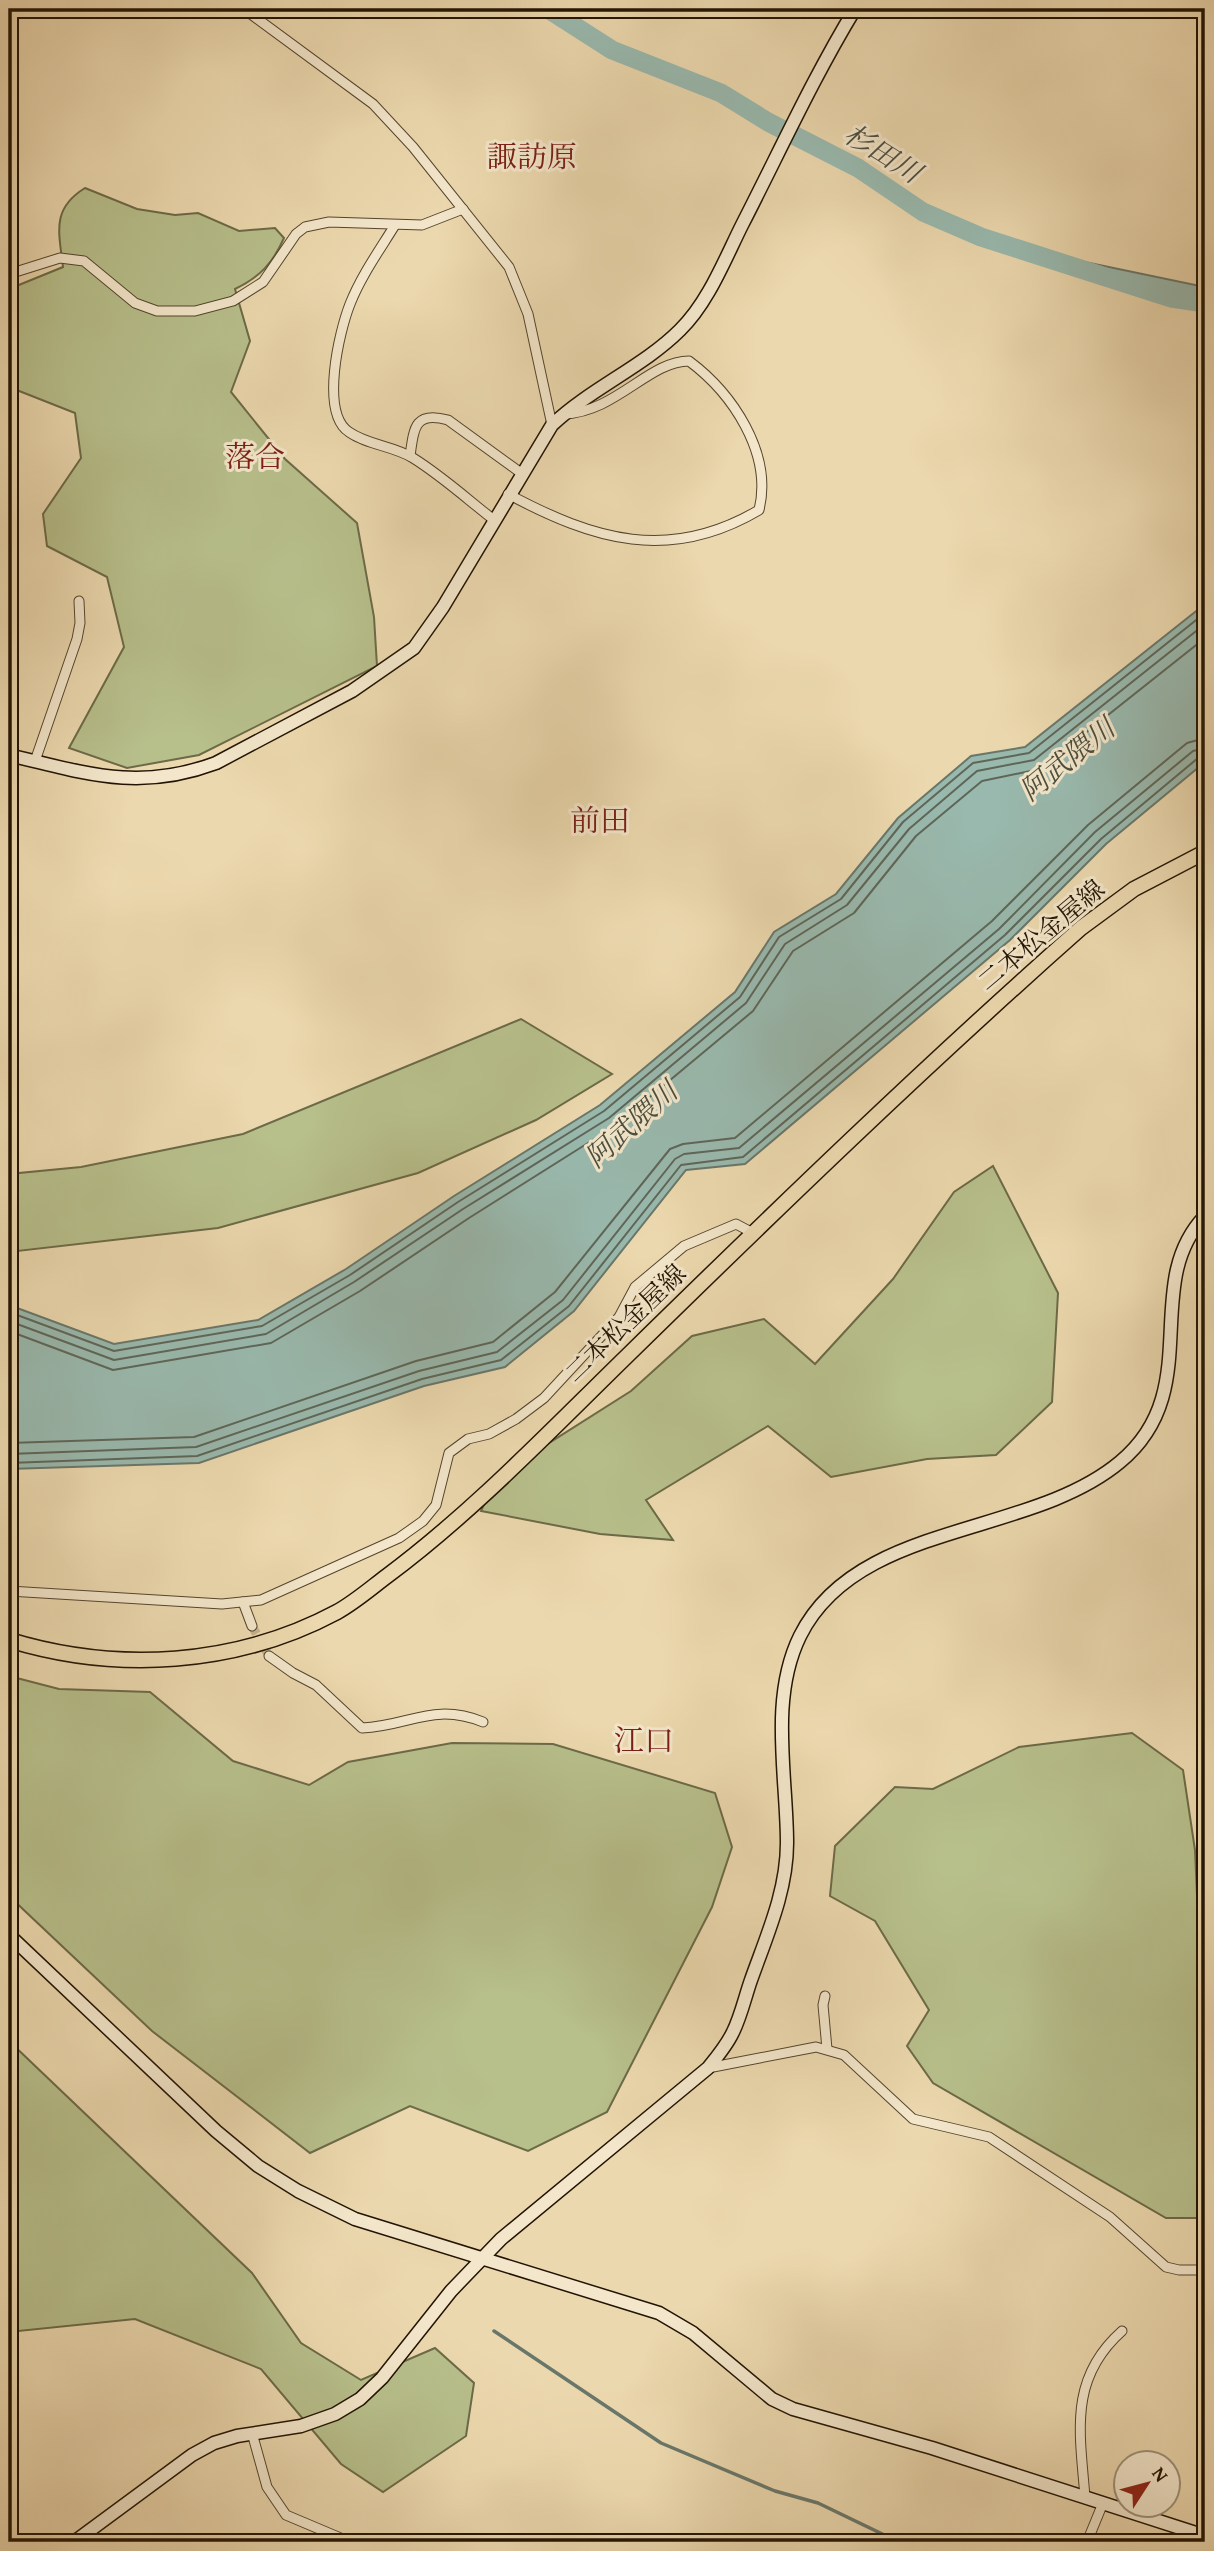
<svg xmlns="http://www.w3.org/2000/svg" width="1214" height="2551" font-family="'Gentium Book Plus','Noto Serif JP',serif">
<rect width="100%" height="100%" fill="#ecd8ae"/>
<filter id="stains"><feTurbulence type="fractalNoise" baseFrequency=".00286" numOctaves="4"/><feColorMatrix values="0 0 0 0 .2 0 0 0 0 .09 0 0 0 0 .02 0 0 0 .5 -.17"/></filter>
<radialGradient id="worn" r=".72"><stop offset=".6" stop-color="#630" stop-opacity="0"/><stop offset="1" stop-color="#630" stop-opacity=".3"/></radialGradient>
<g fill="#b7bf8b" stroke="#6c6a47" stroke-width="2">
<path d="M85,188L137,209L175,215L198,213L239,231L275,228L284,238C273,263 260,277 235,289L250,341L231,392L285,459L357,523L374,617L377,666L199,755L127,768L69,748L124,647L107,577L47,546L43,514L81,458L75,413L9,387V289L63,267C59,232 51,209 85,188Z"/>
<polygon points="521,1019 612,1074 536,1120 418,1173 218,1228 9,1252 9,1174 81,1167 243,1134"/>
<polygon points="993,1166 1058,1293 1052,1402 996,1455 927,1459 831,1477 768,1426 646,1500 673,1540 600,1534 481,1511 497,1476 631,1391 692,1336 764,1319 815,1364 893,1279 954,1192"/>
<polygon points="9,1676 59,1689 150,1692 233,1761 309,1785 348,1762 452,1743 553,1744 715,1793 732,1847 712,1907 607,2112 528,2151 410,2106 310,2153 152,2031 9,1896"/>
<polygon points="1132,1733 1183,1770 1195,1850 1202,2009 1205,2011 1205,2218 1166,2218 933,2083 907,2046 929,2010 875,1921 830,1896 835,1846 895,1787 933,1789 1019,1747"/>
<polygon points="9,2041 252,2273 301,2343 361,2380 435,2348 474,2383 466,2436 383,2492 341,2464 261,2369 135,2319 9,2332"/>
</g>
<g fill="#99b9ae" stroke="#69776a" stroke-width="2">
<polygon points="1013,247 1205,287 1205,304"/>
<polygon points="1205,604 1205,762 1106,844 1010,940 745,1164 686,1170 574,1311 505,1367 424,1386 199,1463 9,1469 9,1305 114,1344 258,1320 346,1269 454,1196 600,1105 735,992 774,932 836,894 898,818 971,756 1025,747"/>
</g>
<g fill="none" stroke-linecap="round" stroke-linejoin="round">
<g stroke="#5e6658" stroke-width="2">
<polyline points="9,1312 114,1351 262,1326 350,1275 458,1202 604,1111 740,997 779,937 841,899 903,822 973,763 1029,753 1205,613"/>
<polyline points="9,1321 114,1360 266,1334 354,1282 463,1209 609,1118 746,1003 785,944 847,905 909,829 977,771 1034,760 1205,624"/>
<polyline points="9,1331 113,1370 271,1343 360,1291 469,1218 615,1126 753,1011 793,951 854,913 916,836 982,781 1040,769 1205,638"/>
<polyline points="9,1443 194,1437 416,1361 493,1342 555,1292 670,1149 683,1144 735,1138 992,921 1088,825 1187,743 1205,738"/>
<polyline points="9,1454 196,1447 419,1371 497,1352 563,1300 675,1159 684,1154 739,1148 999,929 1095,832 1193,751 1205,748"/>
<polyline points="9,1463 197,1456 422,1379 501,1360 569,1306 681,1165 743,1157 1005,935 1101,839 1198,758 1205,757"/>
</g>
<polyline stroke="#69776a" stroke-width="3.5" points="494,2331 661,2443 775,2491 818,2503 899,2542"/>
<polyline stroke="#99b9ae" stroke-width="19" points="548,9 612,50 721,93 768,122 858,168 923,212 981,237 1171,298 1205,303"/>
<polyline stroke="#c4b18c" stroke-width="9" stroke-dasharray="9 4.5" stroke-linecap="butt" points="252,1626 269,1656"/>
<defs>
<g id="street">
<polyline points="244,9 373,104 413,147 509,267 528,314 552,425"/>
<path d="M395,225C379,251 361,276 350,304C339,332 320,413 349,432C367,445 394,446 413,458C442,476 467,499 494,520"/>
<polyline points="9,274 60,258 84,261 135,303 157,311 195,311 233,301 263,282 296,234 305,227 329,222 422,225 463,209"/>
<path d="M410,456C414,427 415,411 448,420L521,473"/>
<path d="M508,494C594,540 669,563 759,510C773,453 732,393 689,361C649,361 616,412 564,414"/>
<polyline points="35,761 77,639 80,623 79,601"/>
<polyline points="9,1591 222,1604 261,1600 399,1538 423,1521 436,1505 449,1453 468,1439 489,1434 516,1419 544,1398 619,1317 635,1287 684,1246 736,1224 753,1233"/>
<polyline points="243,1602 252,1626"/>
<path d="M269,1656L293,1673L316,1685L362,1728C410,1726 433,1702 483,1722"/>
<polyline points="825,1996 823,2005 827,2049"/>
<polyline points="708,2068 816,2047 844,2055 913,2119 989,2137 1110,2217 1166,2267 1179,2270 1205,2270"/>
<polyline points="252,2433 267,2487 286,2515 350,2542"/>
<path d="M1085,2497C1080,2433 1068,2379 1122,2331"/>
<polyline points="1087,2542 1103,2503"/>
</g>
<g id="secondary">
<path d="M9,755C85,773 139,792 216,763L352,691L414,648L443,607L552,425C591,388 643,367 680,330C708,303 725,259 742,225C779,153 813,78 855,9"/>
<polyline points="9,1935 216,2131 258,2166 298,2191 355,2219 659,2313 693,2333 772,2399 793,2409 932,2448 1205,2536"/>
<path d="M74,2542L192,2455L214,2443L237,2436L301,2426L335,2414L360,2399L382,2378L451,2291L501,2239L708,2068C717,2057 727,2045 733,2032C741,2016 745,1997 751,1980C767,1935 787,1891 787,1843C787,1776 769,1699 800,1636C857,1521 1029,1538 1120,1462C1207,1390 1139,1285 1205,1216"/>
</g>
<path id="primary" d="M9,1640C117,1673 236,1666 337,1612C355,1602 371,1588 387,1576C473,1512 550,1431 627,1356C775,1211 925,1066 1081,928L1134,889L1205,852"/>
</defs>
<use href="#street" stroke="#54452e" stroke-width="11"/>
<use href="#secondary" stroke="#221403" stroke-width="15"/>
<use href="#primary" stroke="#221403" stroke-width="17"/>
<use href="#street" stroke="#f3e6ca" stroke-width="9"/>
<use href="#secondary" stroke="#f3e6ca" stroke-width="12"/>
<use href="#primary" stroke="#ecd8ae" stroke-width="14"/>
</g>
<g text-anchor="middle" stroke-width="6" stroke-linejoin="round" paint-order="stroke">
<g font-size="26" fill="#221403" stroke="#f3e6ca">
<text transform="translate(1041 935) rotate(-40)" y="9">二本松金屋線</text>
<text transform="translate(625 1323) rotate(-44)" y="9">二本松金屋線</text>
</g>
<g font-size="28" font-style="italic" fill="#4c4e3f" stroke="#f3e6ca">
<text transform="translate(883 153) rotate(32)" y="10">杉田川</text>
<text transform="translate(1067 759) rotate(-39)" y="10">阿武隈川</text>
<text transform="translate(631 1124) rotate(-42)" y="10">阿武隈川</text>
</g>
<g font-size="30" fill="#7a1f14" stroke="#f3e6ca">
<text x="532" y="167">諏訪原</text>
<text x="255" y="467">落合</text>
<text x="600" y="831">前田</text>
<text x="644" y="1751">江口</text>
</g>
</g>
<rect width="1214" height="2551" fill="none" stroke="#ecd8ae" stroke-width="35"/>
<rect x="10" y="10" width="1193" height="2530" fill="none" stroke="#221403" stroke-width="3.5"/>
<rect x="18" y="18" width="1179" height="2516" fill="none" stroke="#221403" stroke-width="2"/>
<g transform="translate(1147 2484) rotate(54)"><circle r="33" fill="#f3e6ca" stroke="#9f927a" stroke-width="2"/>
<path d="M0-5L12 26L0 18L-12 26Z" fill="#8f2418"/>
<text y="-10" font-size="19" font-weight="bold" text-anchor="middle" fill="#221403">N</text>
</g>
<rect width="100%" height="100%" filter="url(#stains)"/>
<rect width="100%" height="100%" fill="url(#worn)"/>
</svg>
